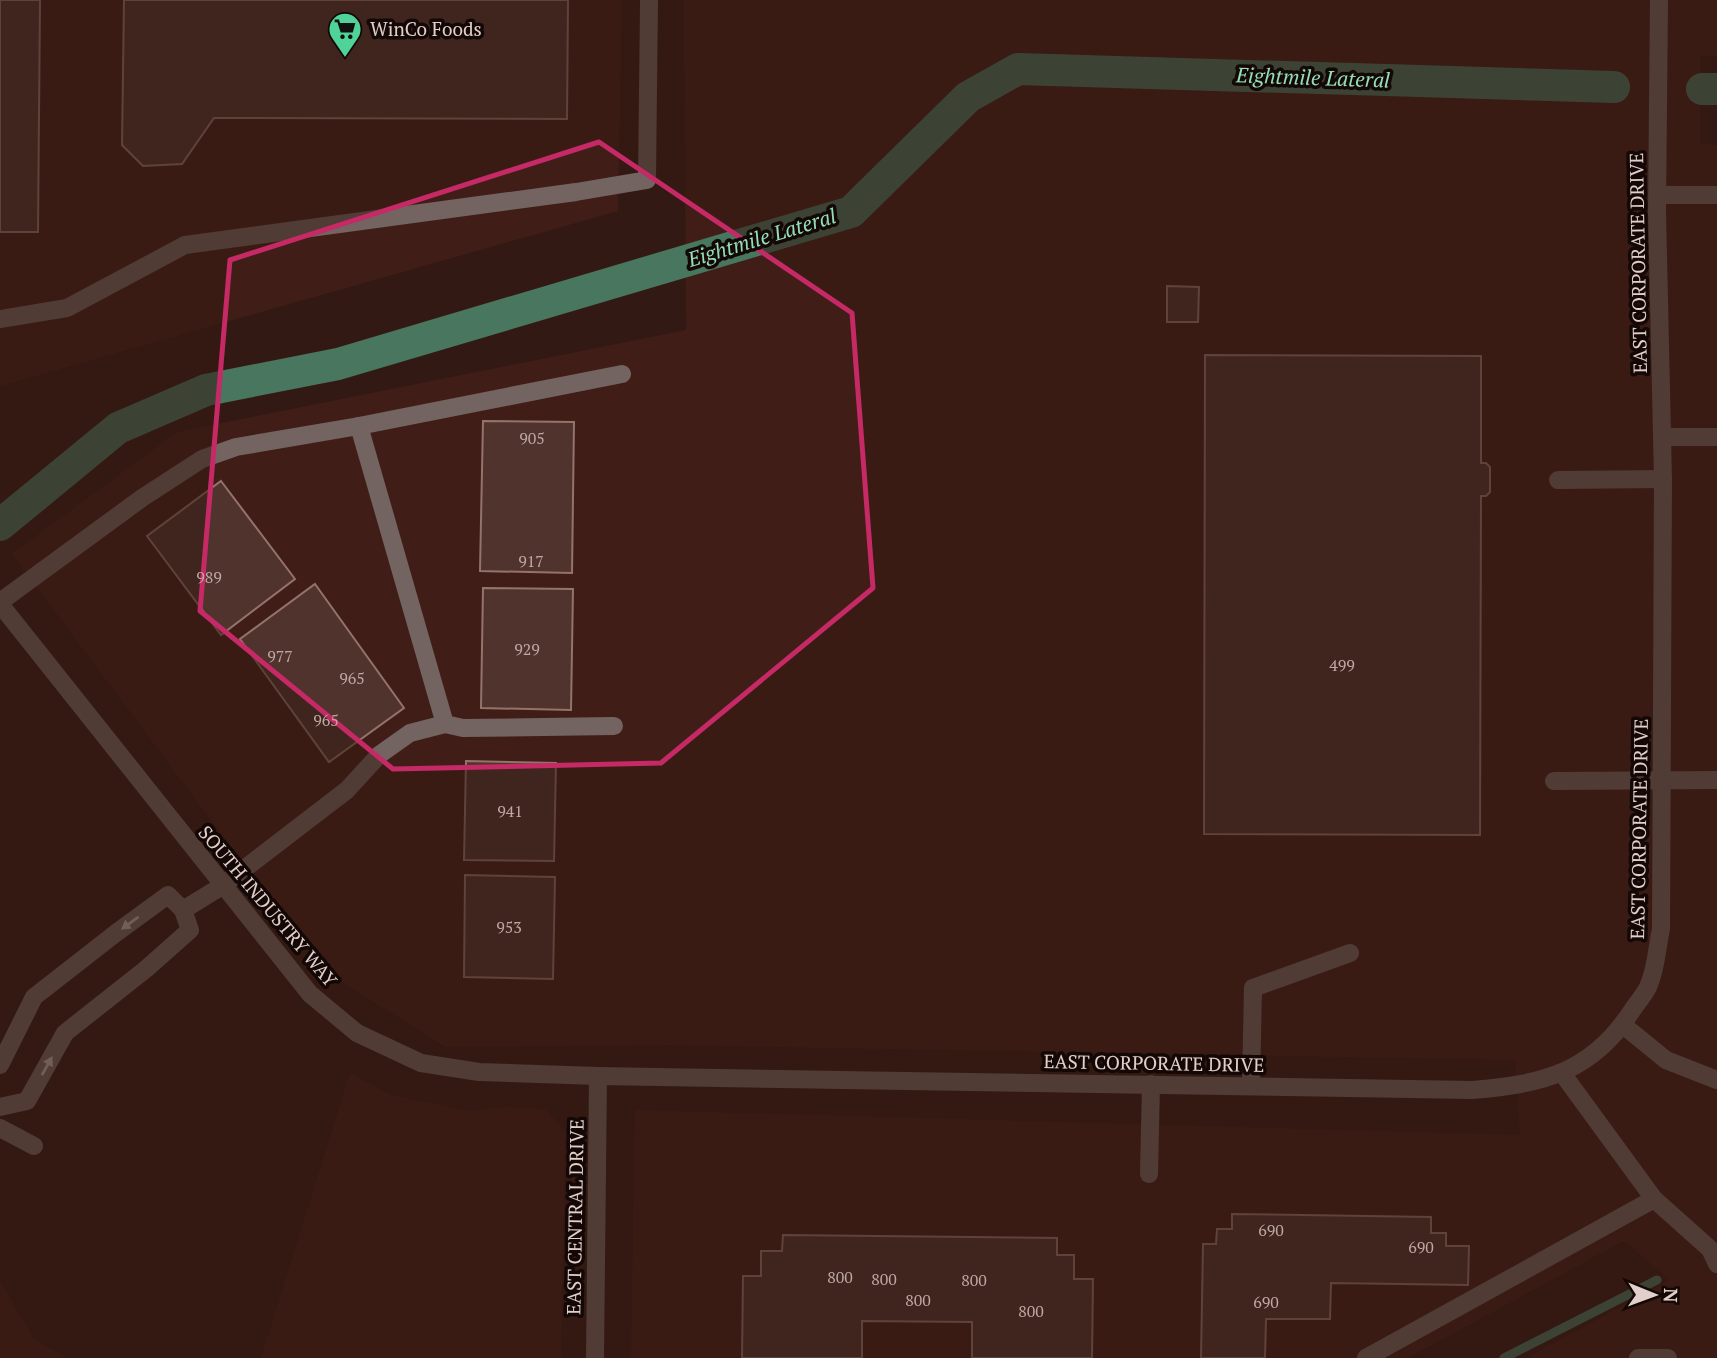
<svg xmlns="http://www.w3.org/2000/svg" width="1717" height="1358" font-family="'PT Serif',serif">
<rect width="100%" height="100%" fill="#331913"/>
<g fill="#401e17">
<polygon points="0,0 622,0 618,211 0,386"/>
<polygon points="684,0 1717,0 1717,56 1700,56 1700,144 1717,145 1717,1358 1526,1358 1670,1280 1624,1241 1408,1358 631,1358 635,1110 1520,1135 1515,1060 668,1045 446,1047 323,970 12,554 177,432 686,330"/>
<polygon points="350,1073 391,1095 469,1111 504,1107 545,1109 565,1131 561,1358 261,1358"/>
<polygon points="0,1281 34,1339 68,1358 0,1358"/>
</g>
<g fill="none" stroke-linecap="round" stroke-linejoin="round">
<polyline stroke="#48765f" stroke-width="9" points="1504,1358 1657,1280"/>
<g stroke="#48765f" stroke-width="32">
<polyline points="1702,89 1717,89"/>
<polyline points="0,525 118,428 206,390 338,364 851,212 968,97 1018,69 1614,87"/>
</g>
</g>
<g fill="#50332d" stroke="#94736b" stroke-width="2">
<polygon points="0,0 40,0 38,232 0,232"/>
<polygon points="124,0 568,0 567,119 214,118 182,164 143,166 122,145"/>
<polygon points="1167,286 1199,287 1198,322 1167,322"/>
<polygon points="1205,355 1481,356 1481,463 1486,463 1490,467 1490,492 1486,496 1481,496 1480,835 1204,834"/>
<polygon points="483,421 574,422 572,573 480,571"/>
<polygon points="221,481 295,579 221,635 147,536"/>
<polygon points="315,584 404,708 329,762 240,639"/>
<polygon points="483,588 573,589 571,710 481,708"/>
<polygon points="466,761 556,763 554,861 464,860"/>
<polygon points="465,875 555,877 553,979 464,977"/>
<polygon points="1232,1214 1431,1217 1431,1233 1446,1233 1446,1246 1469,1246 1468,1285 1331,1283 1330,1319 1266,1319 1265,1358 1201,1358 1203,1244 1216,1244 1217,1229 1232,1229"/>
<polygon points="783,1235 1057,1238 1057,1255 1074,1255 1074,1279 1093,1279 1092,1358 972,1358 972,1322 862,1321 862,1358 742,1358 743,1276 761,1276 761,1251 782,1251"/>
</g>
<g fill="none" stroke-linecap="round" stroke-linejoin="round">
<g stroke="#736461" stroke-width="18">
<polyline points="1658,195 1717,195"/>
<polyline points="0,319 67,308 185,245 576,192 647,180 649,0"/>
<polyline points="1662,437 1717,437"/>
<polyline points="1558,480 1663,479"/>
<polyline points="0,602 142,498 202,459 236,447 359,426"/>
<path d="M0,604L310,994L357,1033L421,1063L479,1072L598,1076L1472,1090C1543,1084 1592,1073 1633,1009C1638,1002 1644,995 1648,987C1656,970 1657,947 1661,929L1663,479L1657,212L1659,0"/>
<polyline points="614,726 463,728 445,724 359,426 622,374"/>
<polyline points="1554,781 1717,780"/>
<polyline points="183,910 222,886 347,790 379,755 410,733 445,724"/>
<polyline points="1623,1025 1666,1060 1717,1080"/>
<polyline points="0,1065 34,997 116,933 168,895 183,910 190,930 146,969 65,1033 27,1101 0,1107"/>
<polyline points="1251,1085 1253,988 1350,953"/>
<polyline points="0,1128 34,1146"/>
<polyline points="1149,1174 1151,1084"/>
<polyline points="1654,1199 1710,1249 1717,1264"/>
<polyline points="595,1358 598,1076"/>
<polyline points="1366,1358 1654,1199 1562,1073"/>
<polyline points="1638,1358 1668,1358"/>
</g>
</g>
<defs><path id="oneway-solid" d="M-6-.8H1V-3.2L6.5 0L1 3.2V.8H-6Z" transform="scale(1.75)"/></defs>
<g fill="#c1afab">
<use href="#oneway-solid" transform="translate(130 923) rotate(144)"/>
<use href="#oneway-solid" transform="translate(47 1066) rotate(-61)"/>
</g>
<path d="M0 0H1717V1358H0ZM599,142L852,313L873,588L661,763L393,769L200,611L230,260Z" fill="#331913" fill-opacity=".55" fill-rule="evenodd"/>
<path fill="none" stroke="#c52a66" stroke-width="5" stroke-linejoin="round" d="M599,142L852,313L873,588L661,763L393,769L200,611L230,260Z"/>
<defs>
<symbol id="supermarket-pin" viewBox="-11 -11 22 30"><path d="M0 17L-7.5 6A9.5 9.5 0 1 1 7.5 6Z" fill="#4fd399" stroke="#130805"/><path d="M-6-5.5h2.5l.6 2H6L4.5 2H-2.5L-4.4-4H-6ZM-1.5 3.2a1.3 1.3 0 1 0 .1 0ZM3 3.2a1.3 1.3 0 1 0 .1 0Z" fill="#111"/></symbol>
</defs>
<g fill-rule="evenodd">
<use href="#supermarket-pin" x="326" y="10" width="38" height="52"/>
</g>
<g text-anchor="middle" stroke-width="7" stroke-linejoin="round" paint-order="stroke">
<g font-size="16" fill="#bea8a4">
<text x="532" y="444">905</text>
<text x="531" y="567">917</text>
<text x="209" y="583">989</text>
<text x="527" y="655">929</text>
<text x="280" y="662">977</text>
<text x="1342" y="671">499</text>
<text x="352" y="684">965</text>
<text x="326" y="726">965</text>
<text x="510" y="817">941</text>
<text x="509" y="933">953</text>
<text x="1271" y="1236">690</text>
<text x="1421" y="1253">690</text>
<text x="840" y="1283">800</text>
<text x="884" y="1285">800</text>
<text x="974" y="1286">800</text>
<text x="918" y="1306">800</text>
<text x="1266" y="1308">690</text>
<text x="1031" y="1317">800</text>
</g>
<g font-size="19" fill="#e2cfcb" stroke="#130805" text-anchor="start">
<text x="370" y="36">WinCo Foods</text>
</g>
<g font-size="19" fill="#e2cfcb" stroke="#130805">
<text transform="translate(1638 263) rotate(-91)" y="7">EAST CORPORATE DRIVE</text>
<text transform="translate(1639 829) rotate(-89)" y="7">EAST CORPORATE DRIVE</text>
<text transform="translate(268 906) rotate(50)" y="7">SOUTH INDUSTRY WAY</text>
<text transform="translate(1154 1063) rotate(1)" y="7">EAST CORPORATE DRIVE</text>
<text transform="translate(575 1217) rotate(-89)" y="7">EAST CENTRAL DRIVE</text>
</g>
<g font-size="21" font-style="italic" fill="#94dfb8" stroke="#130805">
<text transform="translate(1313 78) rotate(2)" y="7">Eightmile Lateral</text>
<text transform="translate(762 238) rotate(-17)" y="7">Eightmile Lateral</text>
</g>
</g>
<g transform="translate(1654 1295) rotate(91)" stroke="#130805" stroke-width="5" paint-order="stroke">
<path d="M0-5L12 26L0 18L-12 26Z" fill="#e2cfcb"/>
<text y="-10" font-size="19" font-weight="bold" text-anchor="middle" fill="#e2cfcb">N</text>
</g>
</svg>
